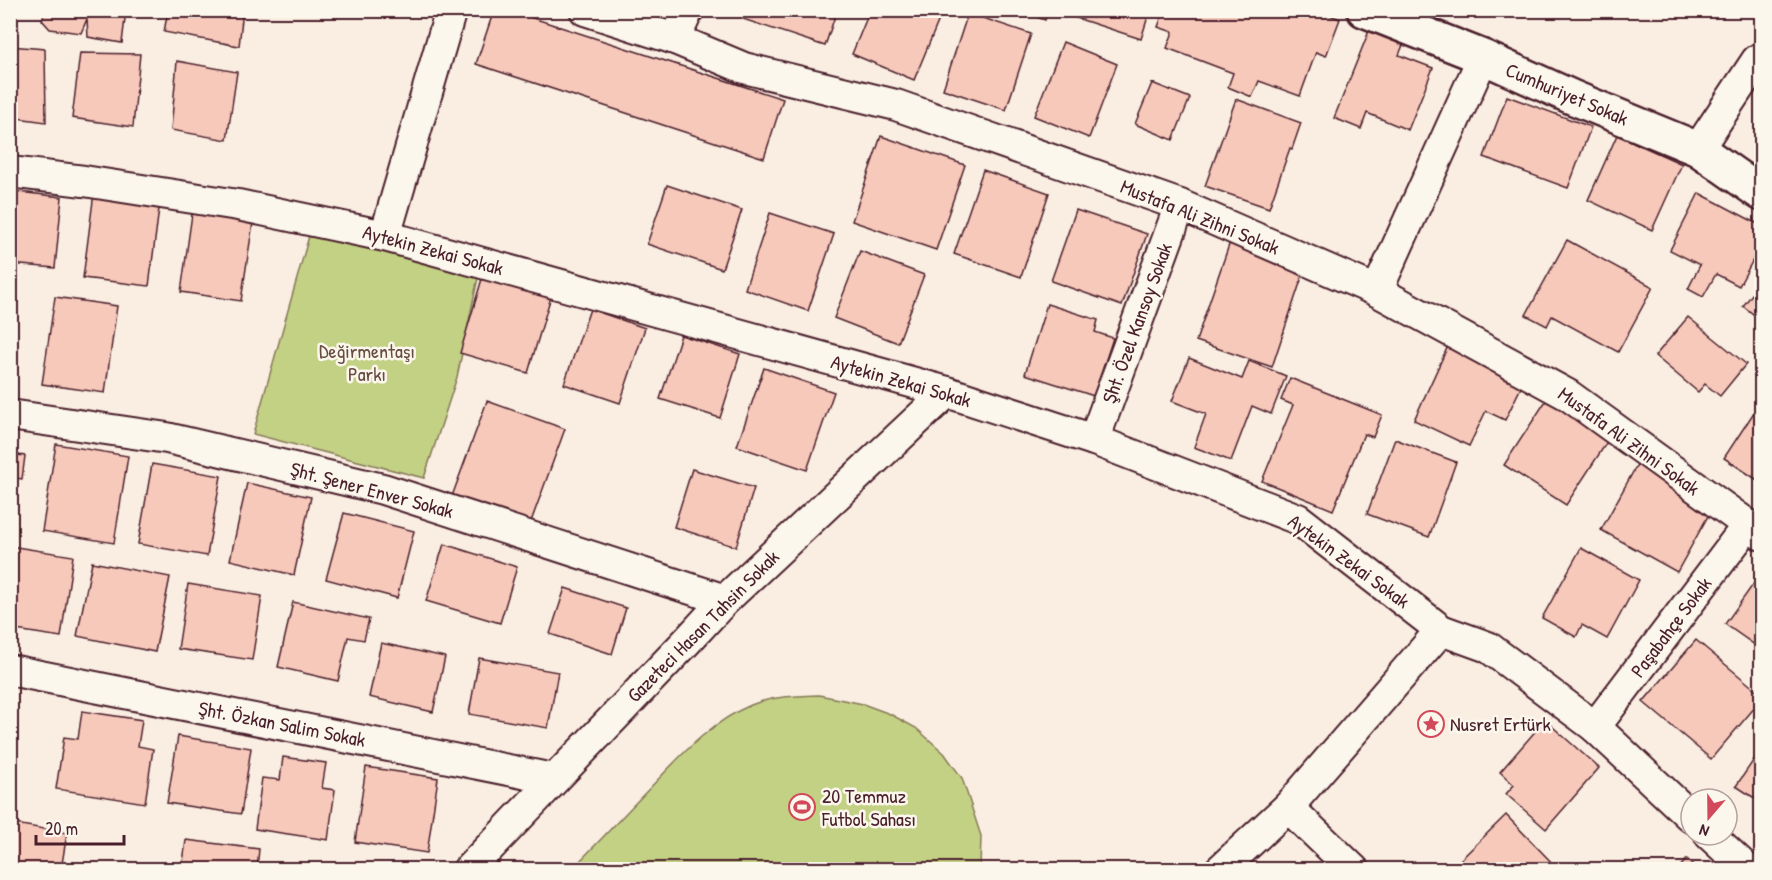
<svg xmlns="http://www.w3.org/2000/svg" width="1772" height="880" font-family="'Patrick Hand',sans-serif">
<rect width="100%" height="100%" fill="#faeee2"/>
<filter id="ink" filterUnits="userSpaceOnUse"><feTurbulence type="fractalNoise" baseFrequency=".0167" numOctaves="2"/><feDisplacementMap in="SourceGraphic" scale="12" xChannelSelector="R" yChannelSelector="G"/><feConvolveMatrix kernelMatrix="1 2 1 2 8 2 1 2 1" color-interpolation-filters="sRGB"/></filter>
<g filter="url(#ink)">
<g fill="#c3d185" stroke="#867858" stroke-width="1.5">
<polygon points="311,229 479,273 457,377 424,478 253,434"/>
<path d="M819,695L863,704L890,714L916,728L944,753L962,778L981,836L980,869H572C597,844 621,818 645,793C677,760 708,723 751,705C772,696 795,696 819,695Z"/>
</g>
<g fill="#f7c9bb" stroke="#4a1f2b" stroke-width="1.5">
<polygon points="45,10 126,10 122,43 88,37 87,19 81,33 50,29 42,20"/>
<polygon points="168,10 243,10 239,46 164,32"/>
<polygon points="494,10 508,10 783,99 764,158 476,64"/>
<polygon points="746,10 837,10 825,46 743,19"/>
<polygon points="870,10 943,10 914,80 852,54"/>
<polygon points="1017,10 1048,10 1045,20"/>
<polygon points="1065,10 1150,10 1141,39 1064,14"/>
<polygon points="1164,10 1317,10 1340,19 1326,56 1316,52 1300,96 1259,81 1252,97 1228,87 1233,73 1167,48 1173,32 1158,27"/>
<polygon points="968,13 1031,34 1006,110 943,89"/>
<polygon points="1369,31 1403,45 1399,55 1433,68 1408,130 1367,113 1361,129 1334,118"/>
<polygon points="1063,42 1117,64 1089,138 1034,116"/>
<polygon points="10,46 45,49 46,122 10,117"/>
<polygon points="80,53 140,54 133,127 72,118"/>
<polygon points="177,61 237,72 227,140 171,130"/>
<polygon points="1152,83 1190,98 1173,140 1135,124"/>
<polygon points="1507,96 1591,127 1568,188 1484,157"/>
<polygon points="1236,99 1301,123 1292,149 1290,148 1269,208 1205,186"/>
<polygon points="1617,135 1682,164 1652,230 1588,200"/>
<polygon points="881,136 965,165 936,250 852,221"/>
<polygon points="983,170 1049,193 1021,277 954,254"/>
<polygon points="667,185 742,210 722,269 647,244"/>
<polygon points="10,191 62,197 55,268 10,264"/>
<polygon points="94,193 160,201 149,286 83,278"/>
<polygon points="1699,193 1762,226 1762,243 1739,286 1716,274 1703,297 1688,289 1700,265 1670,250"/>
<polygon points="193,207 254,216 241,301 181,292"/>
<polygon points="1076,210 1147,234 1122,306 1051,281"/>
<polygon points="770,213 834,234 808,311 745,289"/>
<polygon points="1567,240 1653,287 1618,352 1552,316 1547,326 1526,315"/>
<polygon points="1230,242 1305,268 1272,367 1196,341"/>
<polygon points="860,251 924,275 898,343 834,318"/>
<polygon points="484,272 552,293 528,373 460,353"/>
<polygon points="1762,281 1762,321 1743,306"/>
<polygon points="55,297 117,306 105,393 42,384"/>
<polygon points="1047,304 1098,320 1095,332 1113,338 1094,396 1025,374"/>
<polygon points="590,309 645,328 620,403 564,384"/>
<polygon points="1688,317 1746,364 1720,396 1705,384 1698,392 1655,356"/>
<polygon points="681,335 740,354 720,418 660,399"/>
<polygon points="1448,346 1524,381 1505,420 1486,411 1469,446 1414,420"/>
<polygon points="1189,358 1242,379 1249,361 1286,376 1271,414 1252,406 1231,461 1194,447 1206,414 1172,401"/>
<polygon points="764,368 834,392 807,470 737,446"/>
<polygon points="1290,378 1382,415 1373,437 1364,434 1333,510 1262,481 1293,405 1281,400"/>
<polygon points="1547,399 1609,439 1566,505 1504,465"/>
<polygon points="1762,400 1762,483 1724,458"/>
<polygon points="487,401 565,429 529,527 451,499"/>
<polygon points="1395,439 1456,462 1429,537 1367,514"/>
<polygon points="56,444 128,456 114,543 42,531"/>
<polygon points="10,454 25,456 22,479 10,477"/>
<polygon points="1638,463 1714,505 1677,572 1601,530"/>
<polygon points="152,464 221,476 207,556 138,544"/>
<polygon points="692,469 754,488 736,547 674,527"/>
<polygon points="247,483 311,497 294,575 230,560"/>
<polygon points="344,513 414,531 397,598 326,579"/>
<polygon points="444,544 517,567 500,623 426,601"/>
<polygon points="10,546 73,556 61,637 10,629"/>
<polygon points="1581,548 1639,580 1607,639 1582,625 1576,637 1542,618"/>
<polygon points="92,562 170,577 155,652 77,636"/>
<polygon points="1762,572 1762,650 1725,624"/>
<polygon points="188,584 262,596 252,660 178,649"/>
<polygon points="565,588 626,608 612,654 550,634"/>
<polygon points="293,602 369,619 364,640 348,637 338,681 278,667"/>
<polygon points="1696,640 1762,695 1762,699 1711,759 1643,702"/>
<polygon points="381,643 445,657 433,712 369,697"/>
<polygon points="479,658 558,672 548,728 469,714"/>
<polygon points="82,711 142,720 138,746 153,749 145,803 56,789 64,737 78,739"/>
<polygon points="1545,720 1599,768 1546,829 1506,794 1514,785 1500,772"/>
<polygon points="178,736 251,748 241,814 167,803"/>
<polygon points="1762,748 1762,803 1736,786"/>
<polygon points="283,757 326,763 322,788 335,790 328,840 255,829 262,778 280,780"/>
<polygon points="366,767 438,778 427,853 355,842"/>
<polygon points="1506,815 1557,868 1450,870"/>
<polygon points="10,823 67,833 61,870 10,870"/>
<polygon points="186,840 259,849 257,870 182,870"/>
<polygon points="1687,859 1698,870 1677,870"/>
</g>
<g fill="none" stroke-linecap="round" stroke-linejoin="round">
<defs>
<g id="minor">
<polyline points="585,10 675,39 744,68 896,105 1180,205 1377,291 1568,395 1762,535"/>
<polyline points="675,39 688,10"/>
<polyline points="1698,149 1757,60 1762,57"/>
<polyline points="10,172 84,181 238,205 385,236 947,392 1094,440 1298,519 1441,630 1488,647 1595,727 1691,817"/>
<polyline points="385,236 451,10"/>
<polyline points="1377,291 1483,57"/>
<polyline points="10,415 167,438 383,489 725,600"/>
<polyline points="1094,440 1180,205"/>
<polyline points="10,670 553,779"/>
<polyline points="1595,727 1747,526"/>
<polyline points="1288,807 1354,870"/>
<polyline points="1710,835 1748,870"/>
<polyline points="468,870 689,639 725,600 947,392"/>
<polyline points="1220,870 1288,807 1441,630"/>
</g>
<polyline id="tertiary" points="1364,10 1483,57 1574,98 1698,149 1762,194"/>
</defs>
<use href="#minor" stroke="#4a1f2b" stroke-width="34"/>
<use href="#tertiary" stroke="#4a1f2b" stroke-width="38"/>
<use href="#minor" stroke="#fbf7ec" stroke-width="30"/>
<use href="#tertiary" stroke="#fbf7ec" stroke-width="33"/>
</g>
</g>
<defs>
<symbol id="sight-ring" viewBox="-11 -11 22 22"><circle r="9.5" fill="#fbf7ec" stroke="#d1495b" stroke-width="1.5"/><path d="M0-6L1.8-2.2L6-1.7L2.9 1.2L3.7 5.4L0 3.3L-3.7 5.4L-2.9 1.2L-6-1.7L-1.8-2.2Z" fill="#d1495b"/></symbol>
<symbol id="stadium-ring" viewBox="-11 -11 22 22"><circle r="9.5" fill="#fbf7ec" stroke="#d1495b" stroke-width="1.5"/><path d="M0-5a6.5 5 0 1 0 0 10a6.5 5 0 1 0 0-10ZM-3.5-1.8h7v3.6h-7Z" fill="#d1495b"/></symbol>
</defs>
<g fill-rule="evenodd">
<use href="#sight-ring" x="1416" y="709" width="30" height="30"/>
<use href="#stadium-ring" x="787" y="792" width="30" height="30"/>
</g>
<g text-anchor="middle" stroke-width="5" stroke-linejoin="round" paint-order="stroke">
<g font-size="20" fill="#4a1f2b" stroke="#fbf7ec">
<text transform="translate(1567 94) rotate(23)" y="7">Cumhuriyet Sokak</text>
<text transform="translate(1200 217) rotate(22)" y="7">Mustafa Ali Zihni Sokak</text>
<text transform="translate(433 250) rotate(15)" y="7">Aytekin Zekai Sokak</text>
<text transform="translate(1137 323) rotate(-70)" y="7">Şht. Özel Kansoy Sokak</text>
<text transform="translate(901 381) rotate(16)" y="7">Aytekin Zekai Sokak</text>
<text transform="translate(1629 441) rotate(36)" y="7">Mustafa Ali Zihni Sokak</text>
<text transform="translate(372 490) rotate(15)" y="7">Şht. Şener Enver Sokak</text>
<text transform="translate(1349 561) rotate(36)" y="7">Aytekin Zekai Sokak</text>
<text transform="translate(703 626) rotate(-45)" y="7">Gazeteci Hasan Tahsin Sokak</text>
<text transform="translate(1671 627) rotate(-53)" y="7">Paşabahçe Sokak</text>
<text transform="translate(282 724) rotate(11)" y="7">Şht. Özkan Salim Sokak</text>
</g>
<g font-size="20" fill="#684c42" stroke="#fbf7ec">
<text x="367" y="358">Değirmentaşı<tspan x="367" dy="23">Parkı</tspan></text>
</g>
<g font-size="20" fill="#4a1f2b" stroke="#fbf7ec" text-anchor="start">
<text x="1450" y="731">Nusret Ertürk</text>
<text x="822" y="803">20 Temmuz<tspan x="822" dy="23">Futbol Sahası</tspan></text>
</g>
</g>
<rect width="1772" height="880" fill="none" stroke="#fbf7ec" stroke-width="36"/>
<rect x="18" y="18" width="1736" height="844" fill="none" stroke="#4a1f2b" stroke-width="2" filter="url(#ink)"/>
<g transform="translate(1709 817) rotate(200)"><circle r="28" fill="#fbf7ec" stroke="#b4a19f" stroke-width="1.5"/>
<path d="M0-4.5L10 22L0 15L-10 22Z" fill="#d1495b"/>
<text y="-9" font-size="16" font-weight="bold" text-anchor="middle" fill="#4a1f2b">N</text>
</g>
<path d="M36 835v9h88v-9" fill="none" stroke="#4a1f2b" stroke-width="3"/>
<text x="45" y="835" font-size="18" fill="#4a1f2b" stroke="#fbf7ec" stroke-width="4.5" paint-order="stroke">20 m</text>
</svg>
